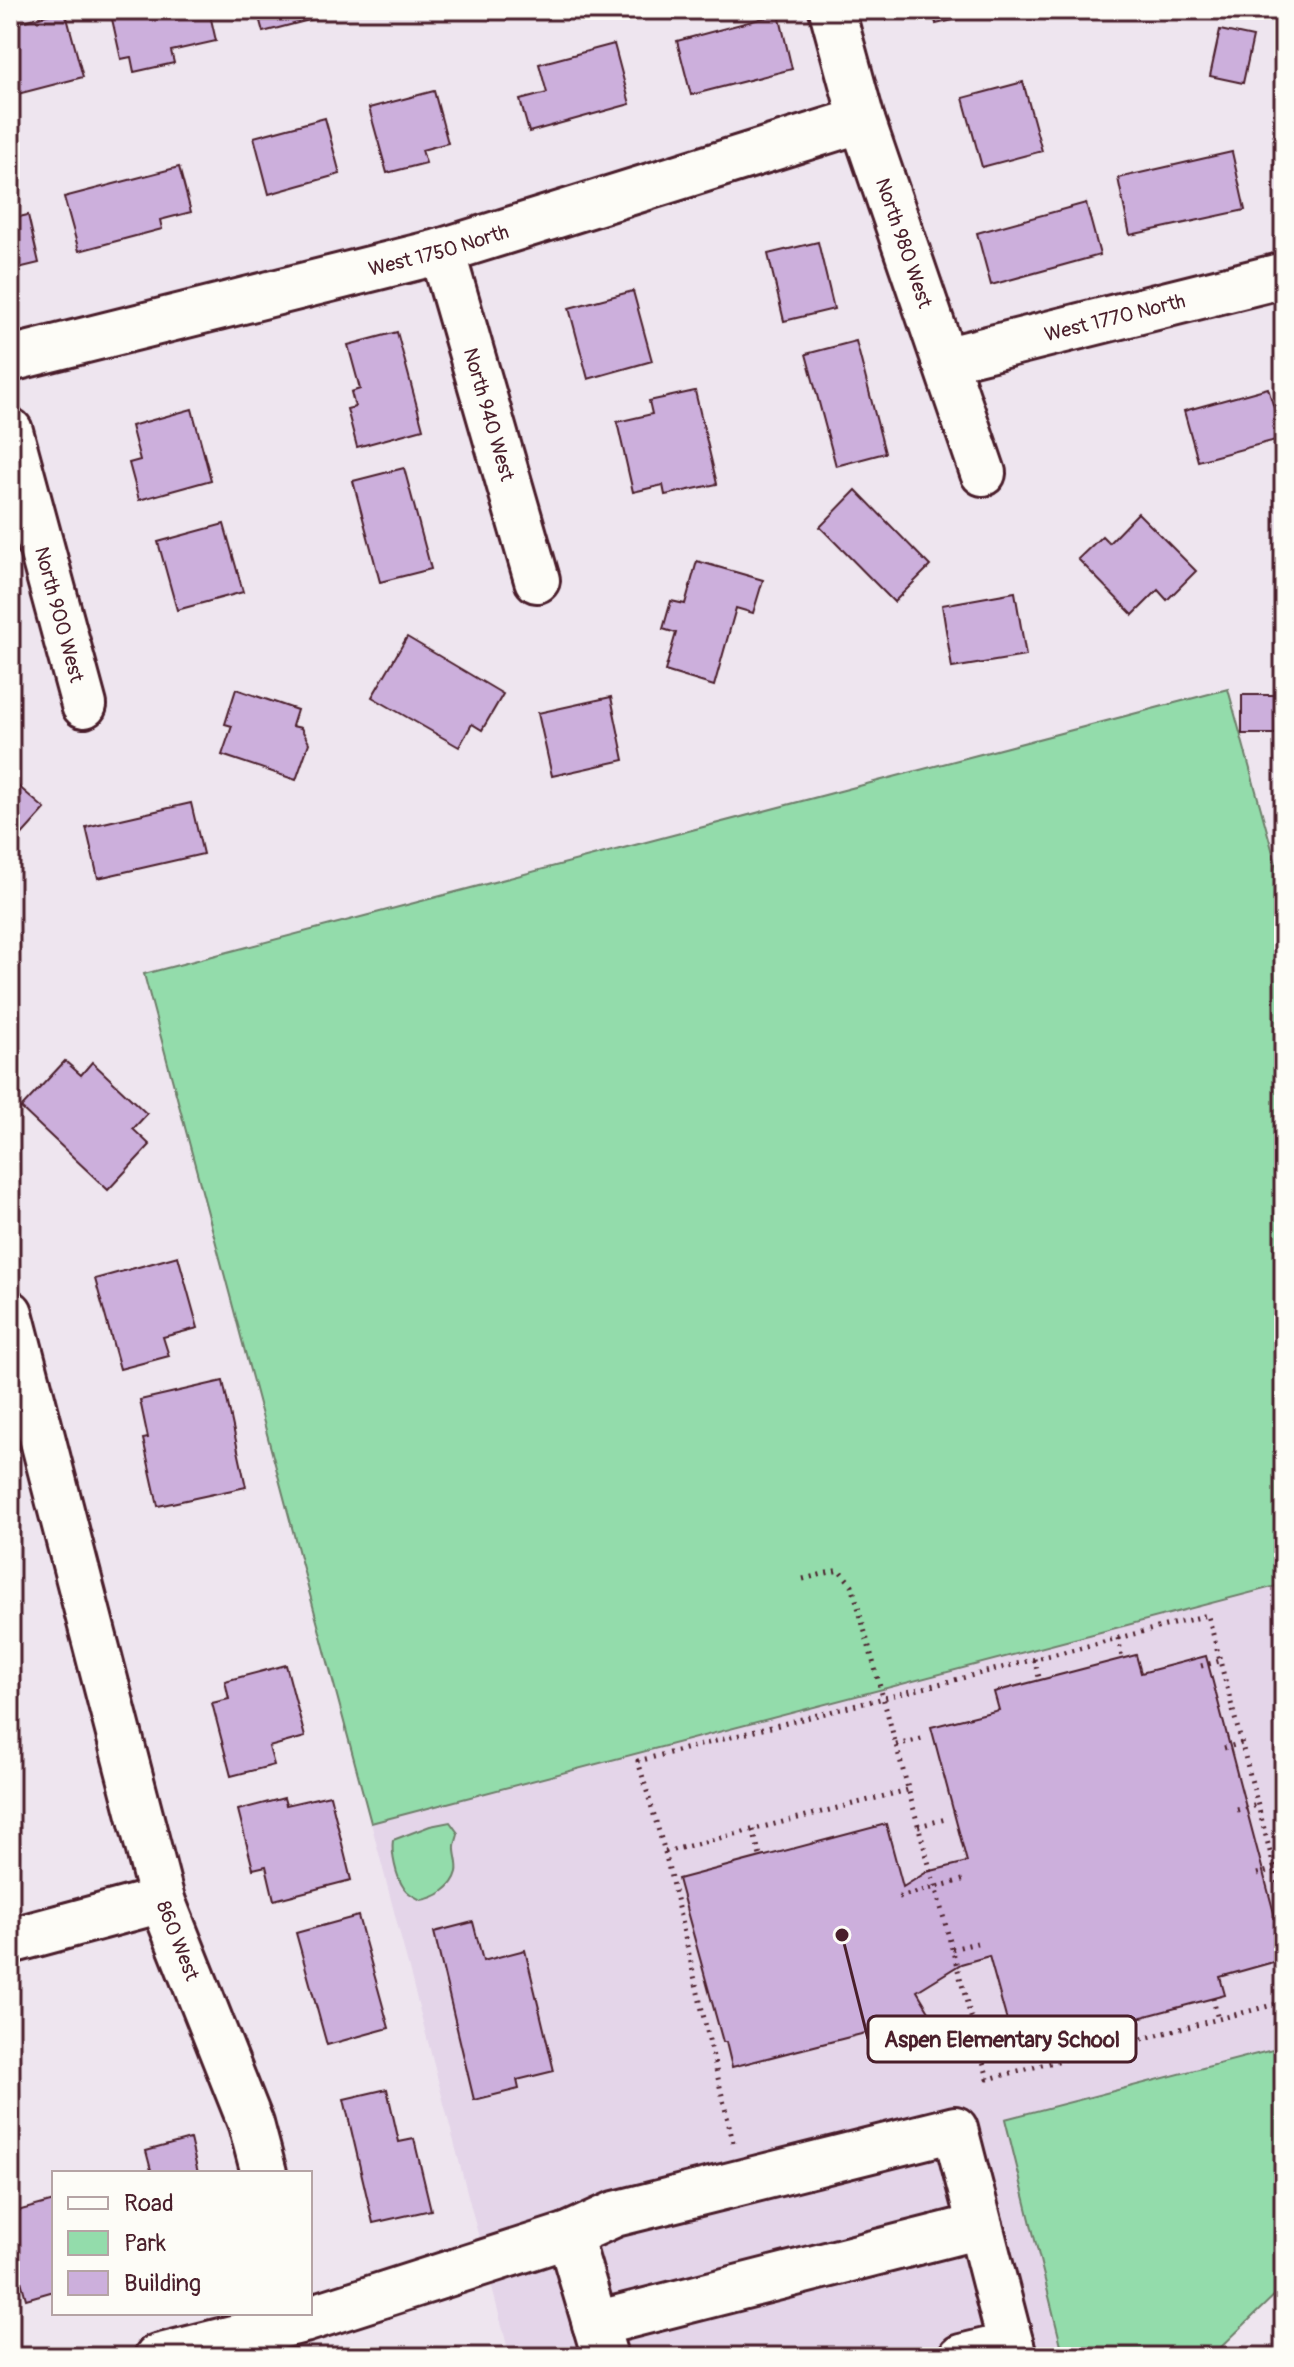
<svg xmlns="http://www.w3.org/2000/svg" width="1294" height="2367" font-family="Pangolin,sans-serif">
<rect width="100%" height="100%" fill="#eee5ef"/>
<filter id="ink" filterUnits="userSpaceOnUse"><feTurbulence type="fractalNoise" baseFrequency=".0125" numOctaves="2"/><feDisplacementMap in="SourceGraphic" scale="16" xChannelSelector="R" yChannelSelector="G"/><feConvolveMatrix kernelMatrix="1 2 1 2 8 2 1 2 1" color-interpolation-filters="sRGB"/></filter>
<g filter="url(#ink)">
<polygon fill="#e4d5e9" points="1284,1584 1284,2047 1005,2119 1063,2357 510,2357 371,1823"/>
<g fill="#93dcab" stroke="#6e7e6b" stroke-width="2">
<polygon points="1228,689 1284,893 1284,1584 371,1823 144,974"/>
<path d="M450,1822L458,1833C458,1838 455,1842 455,1846C454,1854 459,1864 457,1872C453,1888 436,1898 421,1900C415,1897 408,1894 404,1888C396,1877 391,1853 393,1840L430,1826Z"/>
<polygon points="1284,2047 1284,2286 1211,2357 1064,2357 1005,2119"/>
</g>
<g fill="#ccafdc" stroke="#4a1f2b" stroke-width="2">
<polygon points="10,10 14,10 17,23 65,10 83,77 10,96"/>
<polygon points="110,10 209,10 216,41 171,51 174,63 134,72 131,57 121,59"/>
<polygon points="257,10 348,10 263,32"/>
<polygon points="933,10 996,10 936,24"/>
<polygon points="779,14 792,69 691,95 677,41"/>
<polygon points="1220,30 1253,37 1243,83 1210,76"/>
<polygon points="614,44 630,104 529,132 520,100 547,93 539,64"/>
<polygon points="1023,82 1042,151 982,167 963,98"/>
<polygon points="434,91 448,143 422,150 426,163 387,173 369,108"/>
<polygon points="325,118 340,174 269,194 254,137"/>
<polygon points="1232,152 1245,210 1130,235 1118,178"/>
<polygon points="179,167 191,212 160,220 162,229 79,251 64,197"/>
<polygon points="1086,203 1100,255 991,285 977,233"/>
<polygon points="28,215 39,263 10,270 10,219"/>
<polygon points="818,242 834,309 784,321 768,254"/>
<polygon points="633,291 652,361 588,379 569,308"/>
<polygon points="397,332 423,429 357,447 347,409 355,407 351,392 360,389 348,345"/>
<polygon points="856,341 885,453 836,466 806,354"/>
<polygon points="1268,388 1283,438 1198,461 1184,411"/>
<polygon points="695,391 717,484 665,495 663,485 633,492 617,422 652,414 649,401"/>
<polygon points="192,409 211,480 139,500 129,463 140,460 131,426"/>
<polygon points="404,468 431,569 380,582 353,481"/>
<polygon points="856,490 930,566 894,602 820,527"/>
<polygon points="1138,513 1196,571 1167,600 1158,590 1133,615 1078,559 1102,536 1109,543"/>
<polygon points="224,524 243,592 177,610 158,542"/>
<polygon points="697,561 763,580 753,613 736,608 714,686 665,671 676,633 663,629 671,601 685,604"/>
<polygon points="1015,592 1026,656 952,668 942,605"/>
<polygon points="407,637 503,694 482,730 472,724 459,747 372,697"/>
<polygon points="236,689 297,710 292,726 301,728 309,743 296,780 222,755 232,726 225,724"/>
<rect x="1242" y="695" width="42" height="39"/>
<polygon points="611,697 624,760 552,776 538,713"/>
<polygon points="10,779 45,809 10,848"/>
<polygon points="191,803 203,854 98,878 86,827"/>
<polygon points="65,1061 81,1075 92,1062 147,1114 133,1129 150,1145 108,1190 21,1108"/>
<polygon points="178,1256 198,1328 163,1337 169,1356 120,1369 95,1279"/>
<polygon points="223,1381 246,1487 158,1506 143,1439 148,1438 140,1400"/>
<polygon points="1136,1655 1141,1673 1206,1656 1284,1951 1284,1959 1220,1977 1225,1995 1078,2034 1073,2016 1010,2032 989,1956 961,1964 917,1991 932,2016 732,2067 726,2042 723,2042 678,1879 886,1824 903,1887 927,1872 967,1862 931,1727 999,1710 994,1692"/>
<polygon points="286,1665 305,1737 269,1747 274,1765 231,1776 212,1703 229,1699 225,1681"/>
<polygon points="330,1795 351,1880 274,1900 266,1866 253,1869 238,1810 284,1798 286,1805"/>
<polygon points="358,1916 389,2028 327,2045 296,1933"/>
<polygon points="473,1922 483,1961 525,1950 554,2071 517,2080 519,2089 474,2100 434,1932"/>
<polygon points="387,2089 399,2142 414,2139 431,2210 373,2223 344,2099"/>
<polygon points="190,2139 198,2173 140,2173 151,2170 146,2151"/>
<polygon points="54,2201 54,2291 26,2299 10,2240 10,2213"/>
<polygon points="457,2348 459,2357 420,2357"/>
</g>
<g fill="none" stroke-linecap="round" stroke-linejoin="round">
<defs>
<g id="minor">
<path id="s1" d="M832,10L862,120L983,473"/>
<path id="s2" d="M442,251L537,580"/>
<path id="s3" d="M10,359L442,251L862,120"/>
<path id="s4" d="M944,360L1284,275"/>
<path id="s5" d="M10,431L84,705"/>
<path id="s6" d="M10,1313L162,1900L251,2124L264,2173"/>
<polyline points="10,1941 162,1900"/>
<polyline points="569,2235 605,2357"/>
<polyline points="595,2324 980,2226"/>
<polyline points="157,2357 304,2320 569,2235 615,2214 955,2129 1014,2357"/>
<polyline points="961,2357 1011,2345"/>
</g>
</defs>
<use href="#minor" stroke="#4a1f2b" stroke-width="50"/>
<g stroke="#4a1f2b" stroke-width="5" stroke-dasharray="2 6" stroke-linecap="butt">
<polyline points="803,1579 839,1570 852,1585 988,2079 1284,2002"/>
<polyline points="1118,1638 1122,1657"/>
<polyline points="1034,1659 1039,1677"/>
<polyline points="1201,1666 1220,1661"/>
<polyline points="896,1745 925,1738"/>
<polyline points="1224,1748 1242,1743"/>
<polyline points="1237,1810 1258,1805"/>
<polyline points="918,1826 946,1819"/>
<polyline points="753,1830 760,1856"/>
<polyline points="665,1852 908,1790"/>
<polyline points="1257,1874 1275,1869"/>
<polyline points="899,1897 966,1879"/>
<polyline points="952,1949 977,1943"/>
<polyline points="1276,1955 1284,1953"/>
<polyline points="1213,1998 1218,2020"/>
<polyline points="1128,2022 1133,2042"/>
<polyline points="975,2032 1000,2025"/>
<polyline points="1081,2032 1088,2053"/>
<polyline points="733,2142 665,1852 638,1761 1208,1615 1284,1905"/>
</g>
<use href="#minor" stroke="#fdfcf7" stroke-width="44"/>
</g>
</g>
<g text-anchor="middle" stroke-width="6" stroke-linejoin="round" paint-order="stroke">
<g font-size="20" fill="#4a1f2b" stroke="#fdfcf7">
<text dy="7" stroke="none"><textPath href="#s1" startOffset="244">North 980 West</textPath></text>
<text dy="7" stroke="none"><textPath href="#s3" startOffset="442">West 1750 North</textPath></text>
<text dy="7" stroke="none"><textPath href="#s4" startOffset="176">West 1770 North</textPath></text>
<text dy="7" stroke="none"><textPath href="#s2" startOffset="170">North 940 West</textPath></text>
<text dy="7" stroke="none"><textPath href="#s5" startOffset="190">North 900 West</textPath></text>
<text dy="7" stroke="none"><textPath href="#s6" startOffset="650">860 West</textPath></text>
</g>
</g>
<path fill="none" stroke="#4a1f2b" stroke-width="3" d="M842 1935L868 2039"/>
<circle fill="#4a1f2b" stroke="#fdfcf7" stroke-width="3" cx="842" cy="1935" r="8"/>
<rect fill="#fdfcf7" stroke="#4a1f2b" stroke-width="3" x="868" y="2016" width="268" height="46" rx="8"/>
<g font-size="22" text-anchor="middle" font-weight="bold" fill="#4a1f2b">
<text x="1002" y="2047">Aspen Elementary School</text>
</g>
<rect width="1294" height="2367" fill="none" stroke="#fdfcf7" stroke-width="40"/>
<rect x="20" y="20" width="1254" height="2327" fill="none" stroke="#4a1f2b" stroke-width="3" filter="url(#ink)"/>
<rect x="52" y="2171" width="260" height="144" fill="#fdfcf7" stroke="#b5a4a5" stroke-width="2"/>
<rect x="68" y="2197" width="40" height="12" fill="#fdfcf7" stroke="#b5a4a5" stroke-width="2"/>
<text x="124" y="2211" font-size="24" fill="#4a1f2b">Road</text>
<rect x="68" y="2231" width="40" height="24" fill="#93dcab" stroke="#b5a4a5" stroke-width="2"/>
<text x="124" y="2251" font-size="24" fill="#4a1f2b">Park</text>
<rect x="68" y="2271" width="40" height="24" fill="#ccafdc" stroke="#b5a4a5" stroke-width="2"/>
<text x="124" y="2291" font-size="24" fill="#4a1f2b">Building</text>
</svg>
